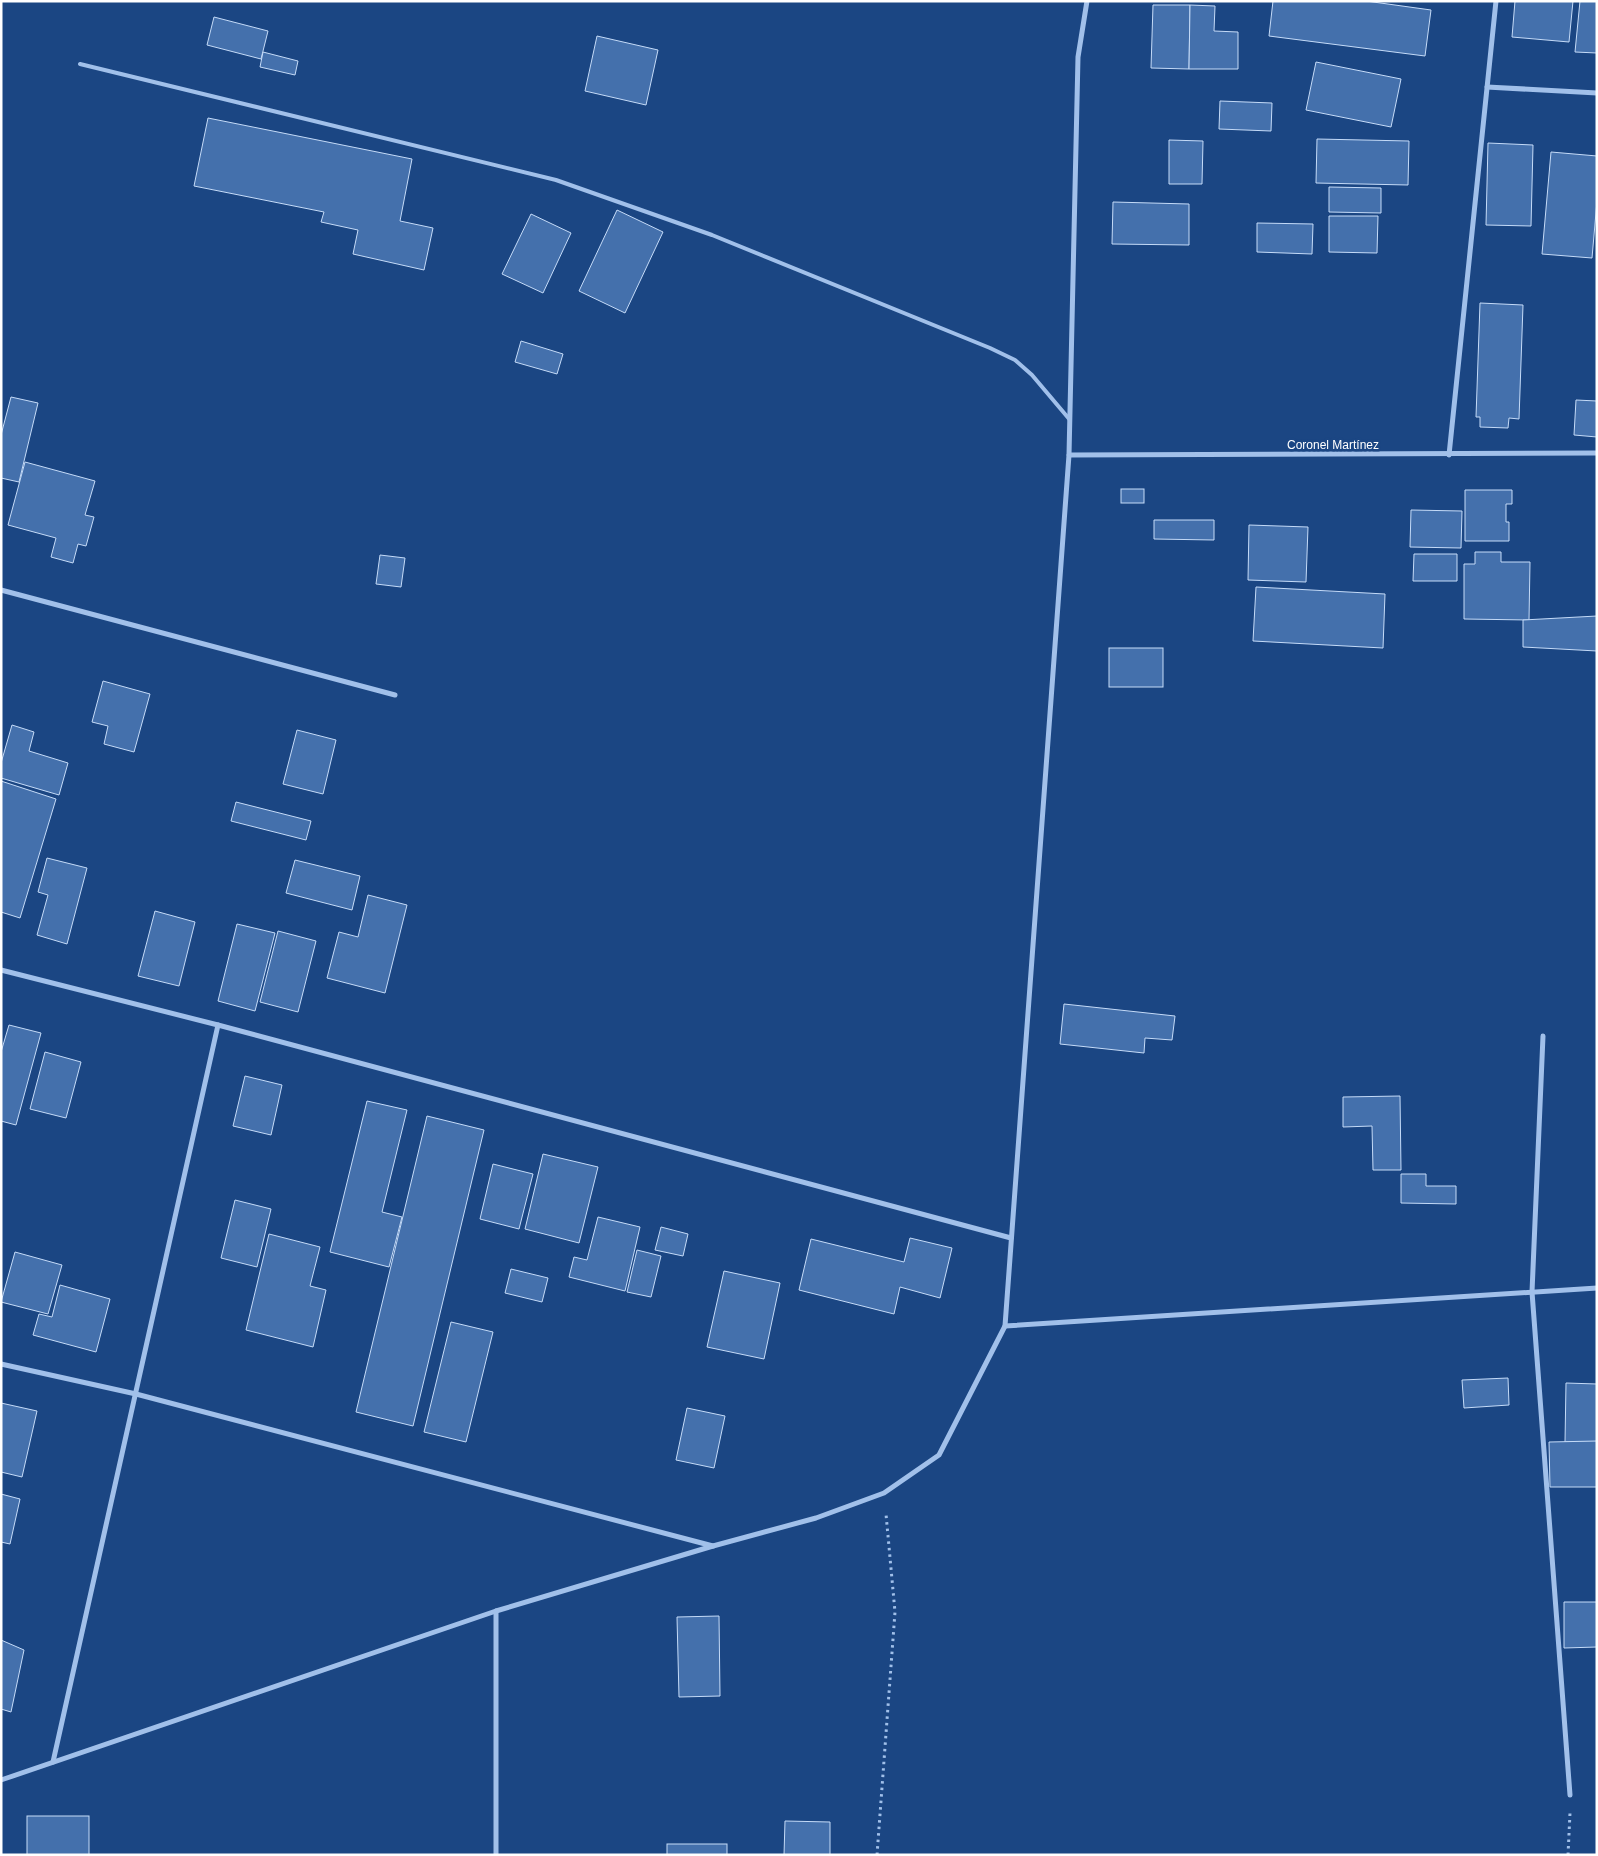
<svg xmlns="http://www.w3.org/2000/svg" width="1598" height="1856" font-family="Helvetica,sans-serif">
<rect width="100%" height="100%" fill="#1b4683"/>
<g fill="#4470ac" stroke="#c5dbf8">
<polygon points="1273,1 1366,1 1431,10 1425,56 1269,36"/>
<polygon points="1515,1 1573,1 1569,42 1512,37"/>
<polygon points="1580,1 1597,1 1597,53 1575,52"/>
<polygon points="1153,5 1190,5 1189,69 1151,68"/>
<polygon points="1190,5 1215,6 1214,31 1238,32 1238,69 1189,69"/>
<polygon points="214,17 268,31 261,59 207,45"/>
<polygon points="597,36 658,50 646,105 585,91"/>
<polygon points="263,52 298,61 295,75 260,67"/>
<polygon points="1316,62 1401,79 1391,127 1306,110"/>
<polygon points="1220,101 1272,103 1271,131 1219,129"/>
<polygon points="208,118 412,159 400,221 433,228 424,270 353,254 358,230 321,222 324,212 194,186"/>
<polygon points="1317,139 1409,141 1408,185 1316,183"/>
<polygon points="1169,140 1203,141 1202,184 1169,184"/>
<polygon points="1488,143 1533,145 1531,226 1486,225"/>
<polygon points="1551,152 1597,156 1597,201 1592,258 1542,254"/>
<polygon points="1329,187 1381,188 1381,213 1329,212"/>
<polygon points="1113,202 1189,204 1189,245 1112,244"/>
<polygon points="617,210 663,232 625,313 579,291"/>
<polygon points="531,214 571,233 543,293 502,274"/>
<polygon points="1329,216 1378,216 1377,253 1329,252"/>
<polygon points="1257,223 1313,224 1312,254 1257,252"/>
<polygon points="1480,303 1523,305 1519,419 1509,418 1508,428 1480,427 1480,417 1476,417"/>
<polygon points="521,341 563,354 557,374 515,362"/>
<polygon points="11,397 38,403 19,482 1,478 1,435"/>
<polygon points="1576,400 1597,401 1597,437 1574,435"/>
<polygon points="25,462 95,481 85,515 94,517 86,546 78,544 73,563 51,557 56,538 8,525"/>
<rect x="1121" y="489" width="23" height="14"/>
<polygon points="1465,490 1512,490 1512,504 1506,504 1506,522 1509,522 1509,541 1465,541"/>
<polygon points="1411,510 1462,511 1461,548 1410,547"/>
<polygon points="1154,520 1214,520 1214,540 1154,539"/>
<polygon points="1249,525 1308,527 1306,582 1248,580"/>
<polygon points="1475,552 1501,552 1501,562 1530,562 1529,620 1464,619 1464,564 1475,564"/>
<polygon points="1414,554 1457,554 1457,581 1413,581"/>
<polygon points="380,555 405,558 401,587 376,584"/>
<polygon points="1256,587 1385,594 1383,648 1253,641"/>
<polygon points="1597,616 1597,651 1523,647 1523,620"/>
<rect x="1109" y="648" width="54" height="39"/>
<polygon points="103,681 150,694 134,752 104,744 108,726 92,722"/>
<polygon points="12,725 34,732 29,751 68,763 59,795 1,778 1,763"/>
<polygon points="297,730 336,740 323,794 283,784"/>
<polygon points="1,781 56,799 20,918 1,912"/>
<polygon points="236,802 311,821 306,840 231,821"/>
<polygon points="47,858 87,868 67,944 37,935 48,895 38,892"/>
<polygon points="295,860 360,876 352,910 286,893"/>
<polygon points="368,895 407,905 385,993 327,978 339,932 358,937"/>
<polygon points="155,911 195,922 179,986 138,976"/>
<polygon points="237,924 275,933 255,1011 218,1001"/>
<polygon points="278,931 316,941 298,1012 260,1002"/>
<polygon points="1064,1004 1175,1016 1172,1040 1145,1038 1144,1053 1060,1044"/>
<polygon points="9,1025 41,1033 16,1125 1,1121 1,1052"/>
<polygon points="45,1052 81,1062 66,1118 30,1109"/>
<polygon points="245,1076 282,1085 271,1135 233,1126"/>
<polygon points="1400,1096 1401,1170 1373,1170 1372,1126 1343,1127 1343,1097"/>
<polygon points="367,1101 407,1110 382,1212 402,1217 389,1267 330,1252"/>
<polygon points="427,1116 484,1130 413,1426 356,1412"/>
<polygon points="543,1154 598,1167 579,1243 525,1229"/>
<polygon points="493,1164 533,1174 519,1229 480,1219"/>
<polygon points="1401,1174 1426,1174 1426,1186 1456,1186 1456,1204 1401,1203"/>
<polygon points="235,1200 271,1209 257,1267 221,1258"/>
<polygon points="598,1217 640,1227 625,1291 569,1277 574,1257 587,1260"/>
<polygon points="661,1227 688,1234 683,1256 655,1250"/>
<polygon points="269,1234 320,1247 310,1286 326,1290 313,1347 246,1330"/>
<polygon points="910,1238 952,1248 940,1298 900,1287 894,1314 799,1290 811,1239 904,1262"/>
<polygon points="637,1250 661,1256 651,1297 627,1292"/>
<polygon points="15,1252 62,1265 48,1314 1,1302"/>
<polygon points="511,1269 548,1278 542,1302 505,1293"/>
<polygon points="724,1271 780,1283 764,1359 707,1347"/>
<polygon points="60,1285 110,1299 96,1352 33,1335 39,1314 52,1317"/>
<polygon points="451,1322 493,1332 466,1442 424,1432"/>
<polygon points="1508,1378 1509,1405 1464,1408 1462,1380"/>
<polygon points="1566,1383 1597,1384 1597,1442 1565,1442"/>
<polygon points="1,1403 37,1411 22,1477 1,1472"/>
<polygon points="687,1408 725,1416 714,1468 676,1460"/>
<polygon points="1597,1441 1597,1487 1550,1487 1549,1442"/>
<polygon points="1,1494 20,1499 10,1544 1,1542"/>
<polygon points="1564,1602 1597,1602 1597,1647 1564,1648"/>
<polygon points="719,1616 720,1696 679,1697 677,1617"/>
<polygon points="1,1640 24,1650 11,1712 1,1709"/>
<rect x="27" y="1816" width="62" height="39"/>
<polygon points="785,1821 830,1822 830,1855 784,1855"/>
<rect x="667" y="1844" width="60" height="11"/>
</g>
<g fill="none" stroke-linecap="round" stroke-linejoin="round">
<g stroke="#a1c0ea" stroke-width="3" stroke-dasharray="2.5 4" stroke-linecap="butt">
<polyline points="877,1855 895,1612 886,1514"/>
<polyline points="1568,1855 1570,1813"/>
</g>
<polyline stroke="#a1c0ea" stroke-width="4" points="80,64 556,180 712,235 990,348 1015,360 1032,375 1070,420"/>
<g stroke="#a1c0ea" stroke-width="5">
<polyline points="1487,87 1597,93"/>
<polyline points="1069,455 1597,453"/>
<polyline points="1449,455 1496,1"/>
<polyline points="1,590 395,695"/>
<polyline points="1,970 218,1025 1011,1238"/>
<polyline points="1543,1036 1532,1292 1570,1795"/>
<polyline points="1005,1326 1597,1288"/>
<polyline points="1,1364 136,1394 713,1546"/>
<polyline points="496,1611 496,1855"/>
<polyline points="53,1762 218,1025"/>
<polyline points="1,1780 496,1611 713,1546 816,1518 884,1493 939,1455 1005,1326 1069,455 1078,57 1087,1"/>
</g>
</g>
<g text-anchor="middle" stroke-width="5" stroke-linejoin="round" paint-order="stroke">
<g font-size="12" fill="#fff" stroke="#1b4683">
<text x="1333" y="449">Coronel Martínez</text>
</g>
</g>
<rect width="1598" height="1856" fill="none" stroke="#ffffff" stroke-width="5"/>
</svg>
